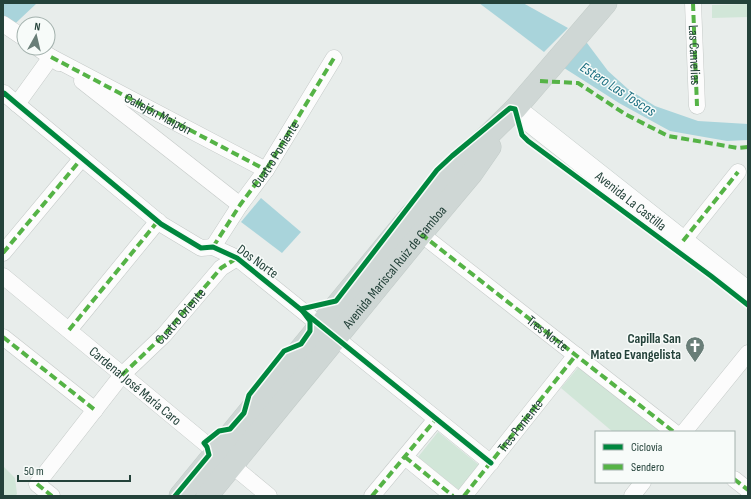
<svg xmlns="http://www.w3.org/2000/svg" width="751" height="499" font-family="'Sofia Sans Condensed',sans-serif">
<rect width="100%" height="100%" fill="#e8edeb"/>
<g fill="#d1e6d8">
<polygon points="748,4 748,17 712,18 712,5"/>
<polygon points="581,364 662,432 613,432 561,388"/>
<polygon points="438,432 479,465 459,490 418,457"/>
<polygon points="3,466 15,478 17,494 15,496 3,496"/>
</g>
<g fill="#a9d4db">
<polygon points="3,3 37,3 3,35"/>
<polygon points="479,3 523,3 568,28 544,52"/>
<polygon points="584,39 608,71 628,89 655,106 698,121 748,124 748,140 727,141 670,131 619,103 561,66"/>
<polygon points="261,198 301,232 282,253 241,222"/>
</g>
<g fill="none" stroke-linecap="round" stroke-linejoin="round">
<defs>
<g id="minor">
<path id="s1" d="M693,3L697,106"/>
<polyline points="3,24 24,38"/>
<polyline points="38,48 59,63"/>
<polyline points="82,81 240,205"/>
<polyline points="3,95 4,93 17,104 161,224 201,248 213,247 237,258 491,463"/>
<path id="s2" d="M17,104L51,57L266,170"/>
<polyline points="421,234 674,432"/>
<polyline points="683,241 738,172"/>
<path id="s3" d="M213,247L240,205L266,170L334,58"/>
<polyline points="3,253 82,158"/>
<path id="s4" d="M3,276L269,496"/>
<polyline points="69,330 158,221"/>
<polyline points="3,337 95,410"/>
<polyline points="684,432 748,353"/>
<polyline points="405,457 453,496"/>
<polyline points="734,479 748,490"/>
<polyline points="52,496 37,484 122,375 164,335 221,268 237,258"/>
<polyline points="372,496 436,419"/>
<path id="s5" d="M464,496L576,355"/>
<polyline points="632,496 643,482"/>
</g>
<g id="secondary">
<path id="s6" d="M515,109L748,293"/>
</g>
<g id="primary">
<polyline points="180,496 266,391 411,215 460,163 515,109 606,3"/>
<path id="s7" d="M207,496L421,234L472,173L490,147"/>
</g>
</defs>
<use href="#minor" stroke="#c5cac8" stroke-width="17"/>
<use href="#secondary" stroke="#c3cbc8" stroke-width="23"/>
<use href="#primary" stroke="#c3ccc9" stroke-width="23"/>
<use href="#minor" stroke="#fcfcfc" stroke-width="16"/>
<use href="#secondary" stroke="#fcfcfc" stroke-width="22"/>
<use href="#primary" stroke="#cfd7d5" stroke-width="22"/>
<g stroke="#55b346" stroke-width="4" stroke-dasharray="8 4" stroke-linecap="butt">
<polyline points="693,3 697,106"/>
<polyline points="51,57 266,170"/>
<polyline points="540,81 578,83 625,114 668,136 738,148 748,147"/>
<path id="s8" d="M421,234L674,432"/>
<polyline points="683,241 738,172"/>
<polyline points="213,247 240,205 266,170 334,58"/>
<polyline points="3,253 82,158"/>
<polyline points="69,330 158,221"/>
<polyline points="3,337 95,410"/>
<path id="s9" d="M122,375L164,335L221,268L237,258"/>
<polyline points="405,457 453,496"/>
<polyline points="734,479 748,490"/>
<polyline points="37,484 52,496"/>
<polyline points="372,496 436,419"/>
<polyline points="464,496 576,355"/>
</g>
<defs>
<g id="cycleway">
<polyline points="3,95 4,93 17,104 161,224 201,248 213,247 237,258 491,463"/>
<polyline points="175,496 209,455 207,447 204,443 219,431 230,429 244,413 249,395 284,351 301,344 310,331 310,321 301,309 336,301 437,170 452,156 510,108 515,109 522,135 528,141 711,276 748,305"/>
</g>
</defs>
<use href="#cycleway" stroke="#f7fbf9" stroke-width="8"/>
<use href="#cycleway" stroke="#00873e" stroke-width="5"/>
</g>
<defs>
<symbol id="church-pin" viewBox="-11 -11 22 30"><path d="M0 17L-7.5 6A9.5 9.5 0 1 1 7.5 6Z" fill="#697e78" stroke="#f7fbf9"/><path d="M-1.2-6h2.4v3.5h3.3v2.4h-3.3V6h-2.4V-.1h-3.3v-2.4h3.3Z" fill="#fff"/></symbol>
</defs>
<g fill-rule="evenodd">
<use href="#church-pin" x="684" y="335" width="22" height="30"/>
</g>
<g text-anchor="middle" stroke-width="3" stroke-linejoin="round" paint-order="stroke">
<g font-size="14" fill="#24423a" stroke="#f7fbf9">
<text dy="5" stroke="none"><textPath href="#s1" startOffset="52">Las Camelias</textPath></text>
<text dy="5" stroke="none"><textPath href="#s2" startOffset="179">Callejón Maipón</textPath></text>
<text dy="5" stroke="none"><textPath href="#s3" startOffset="112">Cuatro Poniente</textPath></text>
<text dy="5" stroke="none"><textPath href="#s6" startOffset="148">Avenida La Castilla</textPath></text>
<text transform="translate(258 261) rotate(36)" y="5">Dos Norte</text>
<text dy="5" stroke="none"><textPath href="#s7" startOffset="296">Avenida Mariscal Ruiz de Gamboa</textPath></text>
<text dy="5" stroke="none"><textPath href="#s9" startOffset="83">Cuatro Oriente</textPath></text>
<text dy="5" stroke="none"><textPath href="#s8" startOffset="161">Tres Norte</textPath></text>
<text dy="5" stroke="none"><textPath href="#s4" startOffset="172">Cardenal José María Caro</textPath></text>
<text dy="5" stroke="none"><textPath href="#s5" startOffset="90">Tres Poniente</textPath></text>
</g>
<g font-size="14" font-weight="bold" fill="#24423a" stroke="#f7fbf9" text-anchor="end">
<text x="681" y="343">Capilla San<tspan x="681" dy="16">Mateo Evangelista</tspan></text>
</g>
<g font-size="15" font-style="italic" fill="#1c6f80" stroke="#f7fbf9">
<text transform="translate(618 89) rotate(33)" y="5">Estero Las Toscas</text>
</g>
</g>
<rect width="751" height="499" fill="none" stroke="#24423a" stroke-width="8"/>
<rect x="595" y="431" width="140" height="52" fill="#f7fbf9" stroke="#a3b1ad"/>
<rect x="603" y="444" width="20" height="6" fill="#00873e" stroke="#a3b1ad"/>
<text x="631" y="451" font-size="12" fill="#24423a">Ciclovía</text>
<rect x="603" y="464" width="20" height="6" fill="#55b346" stroke="#a3b1ad"/>
<text x="631" y="471" font-size="12" fill="#24423a">Sendero</text>
<g transform="translate(36 36) rotate(8)"><circle r="19" fill="#f7fbf9" stroke="#a3b1ad"/>
<path d="M0-3L7 15L0 10L-7 15Z" fill="#697e78"/>
<text y="-6" font-size="11" font-weight="bold" text-anchor="middle" fill="#24423a">N</text>
</g>
<path d="M18 475v6h112v-6" fill="none" stroke="#24423a" stroke-width="2"/>
<text x="24" y="475" font-size="12" fill="#24423a" stroke="#f7fbf9" stroke-width="3" paint-order="stroke">50 m</text>
</svg>
